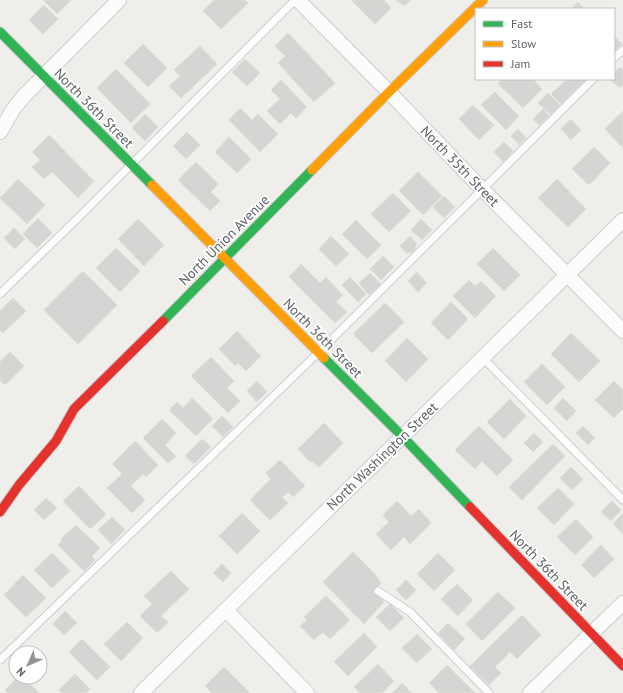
<svg xmlns="http://www.w3.org/2000/svg" width="623" height="693" font-family="'PT Sans',sans-serif">
<rect width="100%" height="100%" fill="#efeeea"/>
<g fill="#d6d5d3" stroke="#deddd9">
<polygon points="43,0 71,0 57,14"/>
<polygon points="214,0 245,0 248,3 221,29 203,11"/>
<polygon points="351,0 384,0 391,8 375,24"/>
<polygon points="395,0 411,0 404,6"/>
<polygon points="578,2 585,9 571,9"/>
<polygon points="44,5 58,19 43,34 29,20"/>
<polygon points="288,33 335,83 314,102 278,63 285,56 275,46"/>
<polygon points="614,36 622,44 614,52"/>
<polygon points="143,44 167,68 148,87 124,63"/>
<polygon points="200,46 217,64 181,98 169,86 180,76 174,70"/>
<polygon points="245,59 260,73 247,86 232,72"/>
<polygon points="620,67 623,70 623,85 620,88 610,79 614,79 614,73"/>
<polygon points="116,69 150,104 131,123 97,88"/>
<polygon points="502,79 533,79 542,89 523,108 498,84"/>
<polygon points="567,79 584,79 585,80 561,104 551,94"/>
<polygon points="281,80 307,107 296,118 291,113 280,124 267,111 280,99 271,90"/>
<polygon points="495,92 519,116 506,130 481,105"/>
<polygon points="548,93 560,105 551,115 538,103"/>
<polygon points="473,105 494,125 479,140 459,119"/>
<polygon points="240,108 252,120 258,114 278,134 260,152 229,120"/>
<polygon points="543,109 549,116 539,125 533,119"/>
<polygon points="623,111 623,148 605,129"/>
<polygon points="145,114 158,127 145,141 132,128"/>
<polygon points="571,119 581,130 571,140 561,129"/>
<polygon points="518,129 526,138 519,145 511,136"/>
<polygon points="187,132 200,145 186,159 173,146"/>
<polygon points="49,135 94,181 78,198 52,172 44,179 32,167 40,160 32,152"/>
<polygon points="229,137 251,159 237,173 215,152"/>
<polygon points="504,142 513,151 503,162 494,152"/>
<polygon points="594,147 610,163 589,185 572,169"/>
<polygon points="196,162 218,184 211,192 220,201 210,211 178,180"/>
<polygon points="418,172 442,196 423,215 399,191"/>
<polygon points="18,179 45,205 27,224 0,198"/>
<polygon points="557,179 586,209 568,227 538,198"/>
<polygon points="393,193 411,211 389,232 371,214"/>
<polygon points="444,196 455,207 444,218 433,207"/>
<polygon points="38,218 52,233 37,248 23,234"/>
<polygon points="138,219 164,245 144,266 118,239"/>
<polygon points="421,219 432,230 422,240 411,230"/>
<polygon points="356,220 381,245 367,259 342,234"/>
<polygon points="14,228 25,239 15,249 4,238"/>
<polygon points="331,236 349,254 336,266 319,249"/>
<polygon points="410,236 417,244 415,246 416,248 411,253 409,252 407,254 400,246"/>
<polygon points="116,248 140,271 120,292 96,268"/>
<polygon points="493,248 520,275 504,291 477,264"/>
<polygon points="383,256 394,267 381,280 370,269"/>
<polygon points="301,264 320,283 326,277 343,295 336,302 347,312 335,323 289,277"/>
<polygon points="83,271 117,305 78,344 44,310"/>
<polygon points="417,272 427,283 418,292 408,281"/>
<polygon points="370,273 381,284 369,295 359,283"/>
<polygon points="350,277 366,294 358,302 342,285"/>
<polygon points="469,280 475,286 481,281 496,296 475,318 453,296"/>
<polygon points="13,298 26,311 3,333 0,330 0,311"/>
<polygon points="451,302 468,319 448,340 431,323"/>
<polygon points="385,303 404,322 372,353 353,334"/>
<polygon points="237,331 261,356 246,371 238,363 235,366 219,349"/>
<polygon points="571,333 600,361 579,382 551,354"/>
<polygon points="407,338 428,359 406,382 385,361"/>
<polygon points="10,352 24,366 5,385 0,380 0,362"/>
<polygon points="211,357 234,381 227,388 240,401 228,413 191,376"/>
<polygon points="542,364 565,387 547,405 524,382"/>
<polygon points="257,381 267,392 257,402 247,391"/>
<polygon points="614,381 623,390 623,409 614,418 595,400"/>
<polygon points="192,398 213,419 196,436 169,410 177,402 183,408"/>
<polygon points="563,398 576,411 567,421 554,408"/>
<polygon points="510,399 526,416 504,439 487,422"/>
<polygon points="222,416 233,427 223,437 212,426"/>
<polygon points="162,419 176,433 165,445 176,456 168,463 143,438"/>
<polygon points="324,423 343,443 319,467 312,461 310,462 298,449"/>
<polygon points="479,426 513,460 497,476 482,461 475,469 455,450"/>
<polygon points="583,426 595,438 588,445 576,433"/>
<polygon points="534,433 543,442 533,452 524,443"/>
<polygon points="202,439 211,447 194,464 185,456"/>
<polygon points="135,441 158,465 146,477 143,474 131,486 145,500 132,513 107,488 122,474 112,464"/>
<polygon points="553,444 565,456 522,500 509,487"/>
<polygon points="280,460 305,486 293,497 288,492 282,497 288,503 270,520 250,500 271,479 266,473"/>
<polygon points="571,467 583,479 572,490 560,478"/>
<polygon points="79,486 106,514 90,529 63,501"/>
<polygon points="558,488 574,504 554,525 537,508"/>
<polygon points="46,498 57,508 44,520 34,510"/>
<polygon points="397,501 411,516 419,509 431,523 410,544 404,537 391,550 376,534 389,522 383,515"/>
<polygon points="612,501 621,510 611,521 601,512"/>
<polygon points="242,513 260,531 237,554 219,536"/>
<polygon points="623,513 623,534 613,524"/>
<polygon points="112,517 125,530 111,544 98,530"/>
<polygon points="576,519 593,537 575,555 557,537"/>
<polygon points="76,525 100,548 92,556 95,560 84,571 58,545 62,540 61,539"/>
<polygon points="601,545 614,559 594,578 581,565"/>
<polygon points="353,552 374,573 381,583 375,591 384,602 364,624 323,582"/>
<polygon points="52,553 70,571 52,588 34,570"/>
<polygon points="438,553 455,570 434,591 417,574"/>
<polygon points="222,564 231,573 223,582 213,573"/>
<polygon points="171,571 189,589 161,616 168,622 157,633 140,616 152,604 144,596"/>
<polygon points="23,575 46,598 26,617 4,595"/>
<polygon points="406,580 416,590 406,600 396,590"/>
<polygon points="457,584 473,600 458,616 441,599"/>
<polygon points="498,592 515,608 482,641 466,624"/>
<polygon points="326,596 350,620 330,639 323,632 314,640 300,626 307,620 304,617"/>
<polygon points="390,604 404,618 390,631 376,617"/>
<polygon points="65,611 77,623 64,635 53,624"/>
<polygon points="522,615 541,635 517,659 510,652 495,667 501,673 489,685 470,666"/>
<polygon points="127,622 143,638 121,661 104,644"/>
<polygon points="448,623 465,639 454,650 438,633"/>
<polygon points="364,633 377,647 348,676 334,662"/>
<polygon points="417,634 432,649 417,663 402,648"/>
<polygon points="82,639 110,667 97,680 69,652"/>
<polygon points="378,664 394,681 382,693 360,693 354,687"/>
<polygon points="447,665 475,693 439,693 429,683"/>
<polygon points="224,667 250,693 212,693 205,686"/>
<polygon points="75,674 90,689 86,693 63,693 59,690"/>
<polygon points="18,677 23,677 39,693 8,693 5,690"/>
<polygon points="402,683 411,693 392,693"/>
</g>
<g fill="none" stroke-linecap="round" stroke-linejoin="round">
<defs>
<g id="lane">
<polyline points="614,58 623,50"/>
<polyline points="0,294 83,213 295,0"/>
<polyline points="483,358 623,500"/>
<polyline points="378,591 410,612 489,693"/>
<polyline points="0,660 318,353 593,79"/>
</g>
<g id="street">
<polyline points="298,0 389,92 482,189 623,331"/>
<polyline points="0,132 14,108 24,96 119,0"/>
<polyline points="226,610 307,693"/>
<polyline points="141,693 623,220"/>
<polyline points="530,693 623,603"/>
</g>
<g id="fast">
<polyline points="0,32 152,185"/>
<polyline points="163,321 312,170"/>
<polyline points="324,358 402,436 470,507"/>
</g>
<g id="slow">
<polyline points="312,170 389,92 483,0"/>
<polyline points="152,185 324,358"/>
</g>
<g id="jam">
<polyline points="470,507 623,666"/>
<polyline points="0,512 19,485 56,441 74,409 163,321"/>
</g>
</defs>
<use href="#lane" stroke="#cbcccc" stroke-width="9"/>
<use href="#street" stroke="#cbcccc" stroke-width="16"/>
<use href="#fast" stroke="#cacacb" stroke-width="11"/>
<use href="#slow" stroke="#cacacb" stroke-width="11"/>
<use href="#jam" stroke="#cacacb" stroke-width="11"/>
<use href="#lane" stroke="#fdfcfc" stroke-width="7"/>
<use href="#street" stroke="#fdfcfc" stroke-width="14"/>
<use href="#fast" stroke="#30b455" stroke-width="9"/>
<use href="#slow" stroke="#ff9f0a" stroke-width="9"/>
<use href="#jam" stroke="#e5322d" stroke-width="9"/>
</g>
<g text-anchor="middle" stroke-width="3.5" stroke-linejoin="round" paint-order="stroke">
<g font-size="14" fill="#5f6368" stroke="#fff">
<text transform="translate(94 108) rotate(45)" y="5">North 36th Street</text>
<text transform="translate(460 166) rotate(46)" y="5">North 35th Street</text>
<text transform="translate(224 240) rotate(-45)" y="5">North Union Avenue</text>
<text transform="translate(323 338) rotate(45)" y="5">North 36th Street</text>
<text transform="translate(382 456) rotate(-44)" y="5">North Washington Street</text>
<text transform="translate(549 570) rotate(46)" y="5">North 36th Street</text>
</g>
</g>
<rect x="475" y="8" width="140" height="72" fill="#ffffff" stroke="#bfc1c3"/>
<rect x="483" y="21" width="20" height="6" fill="#30b455" stroke="#bfc1c3"/>
<text x="511" y="28" font-size="12" fill="#5f6368">Fast</text>
<rect x="483" y="41" width="20" height="6" fill="#ff9f0a" stroke="#bfc1c3"/>
<text x="511" y="48" font-size="12" fill="#5f6368">Slow</text>
<rect x="483" y="61" width="20" height="6" fill="#e5322d" stroke="#bfc1c3"/>
<text x="511" y="68" font-size="12" fill="#5f6368">Jam</text>
<g transform="translate(28 665) rotate(225)"><circle r="19" fill="#ffffff" stroke="#bfc1c3"/>
<path d="M0-3L7 15L0 10L-7 15Z" fill="#919496"/>
<text y="-6" font-size="11" font-weight="bold" text-anchor="middle" fill="#5f6368">N</text>
</g>
</svg>
